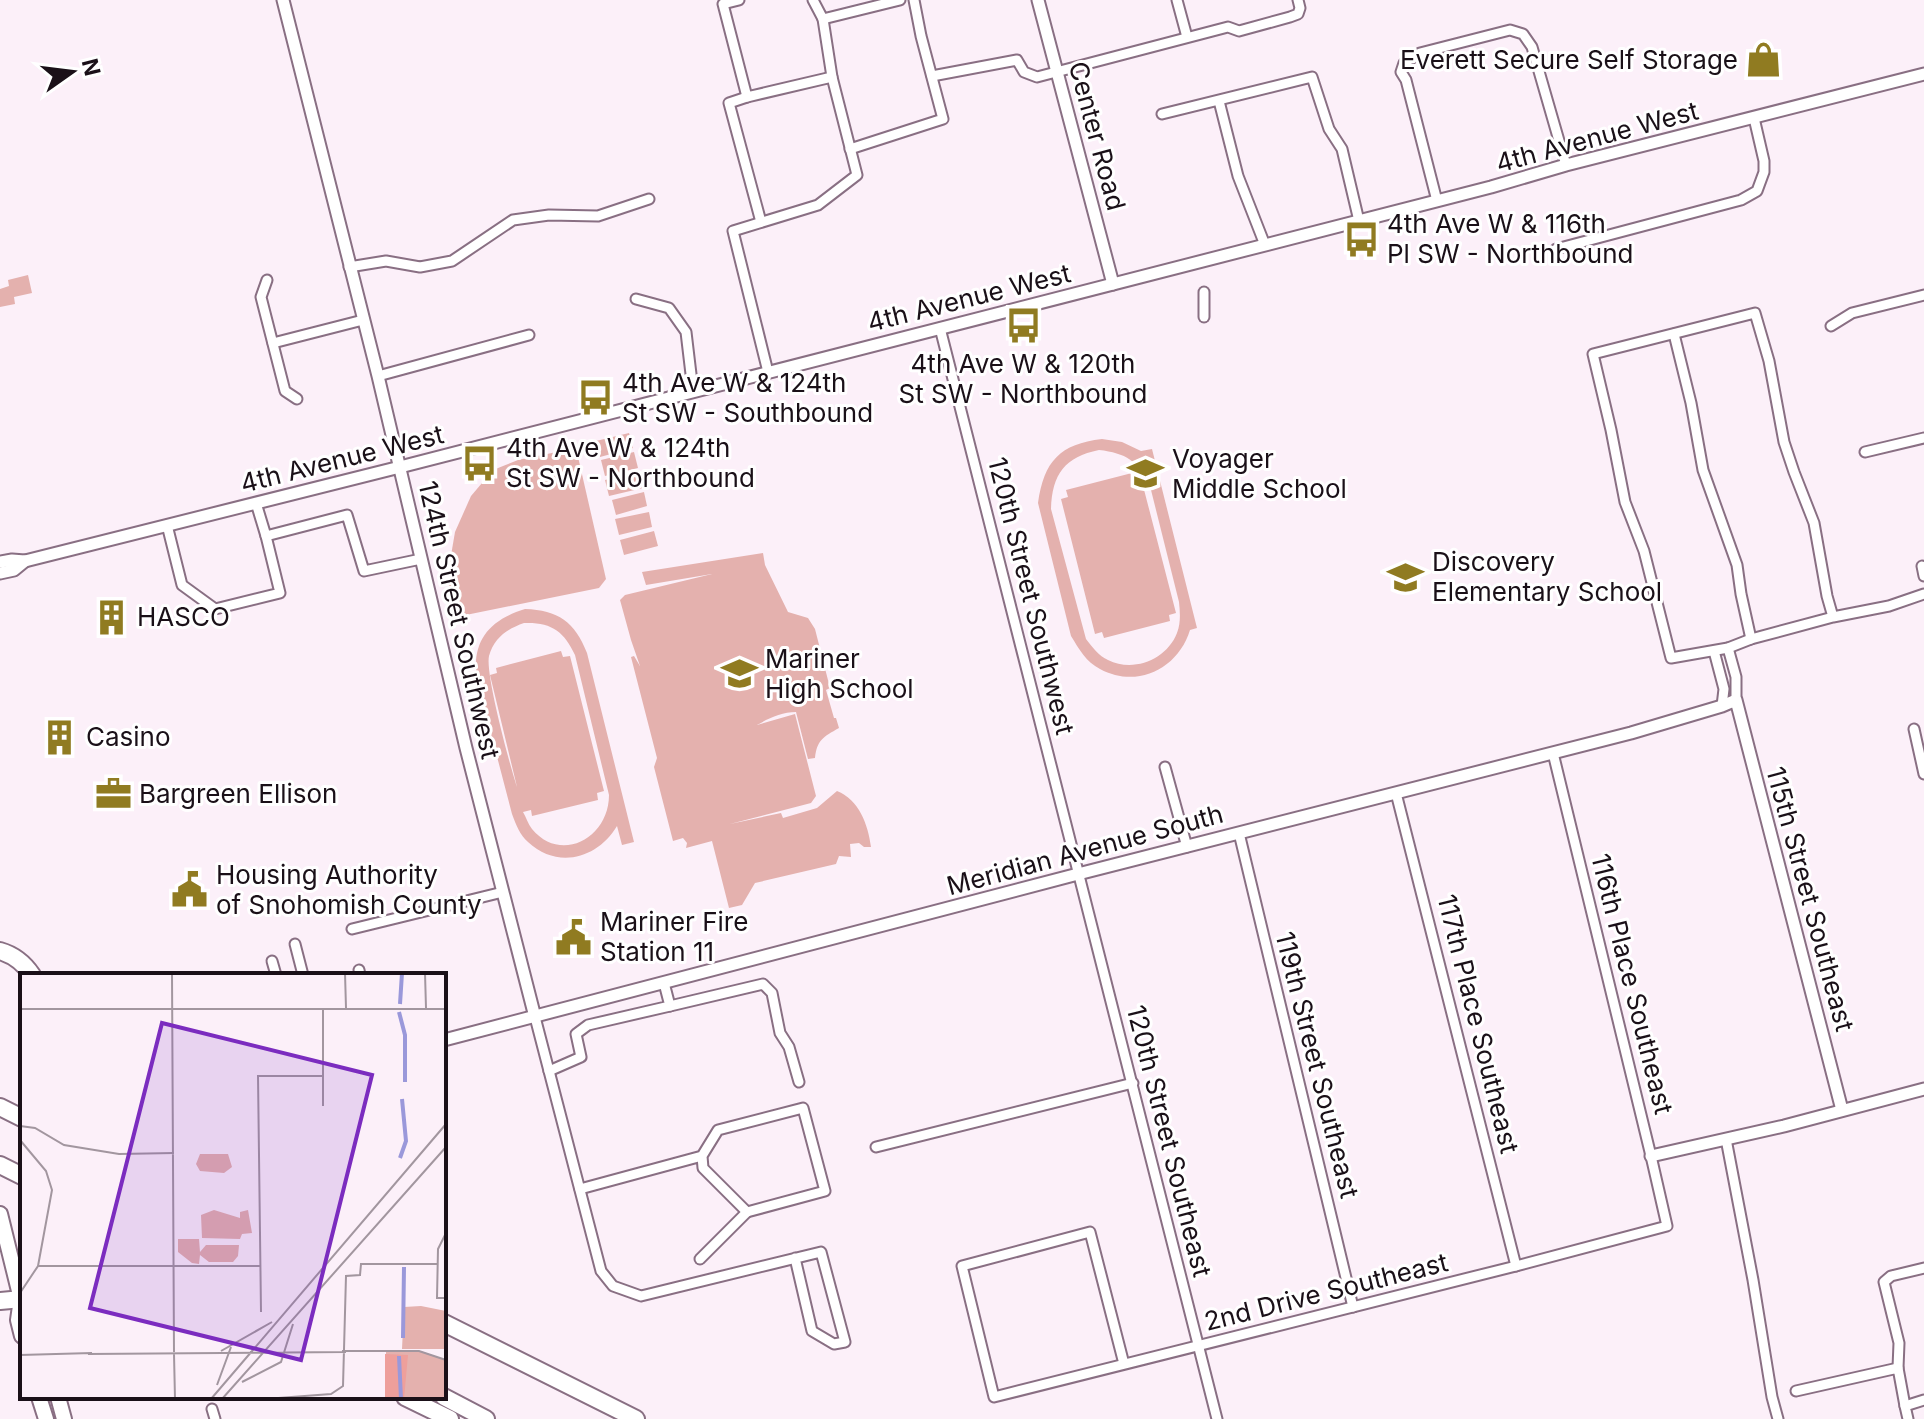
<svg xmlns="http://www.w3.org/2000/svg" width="1924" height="1419" font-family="Inter,sans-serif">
<rect width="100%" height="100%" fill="#fcf0f9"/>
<g fill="#e4b1ae" fill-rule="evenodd">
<polygon points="28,275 32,293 14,297 15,304 0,307 0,289 9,286 8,280"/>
<polygon points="629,433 633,448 600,457 596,441"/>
<path d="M1102,439L1122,442L1141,451L1152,449L1197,628L1190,630C1178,669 1137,689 1100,669C1086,662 1079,649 1071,636L1038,503C1044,461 1060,444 1102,439ZM1099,450C1126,453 1138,461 1150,486L1179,602C1180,612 1181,623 1177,633C1167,659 1134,673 1108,660C1099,656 1092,647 1086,639L1051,509C1052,474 1065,457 1099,450Z"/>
<polygon points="576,448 606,579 599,588 451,618 448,573 455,532 471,496 493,470 518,460"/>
<polygon points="634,452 638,468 605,476 601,460"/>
<polygon points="639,472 643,488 609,496 605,480"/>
<polygon points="1132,473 1134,480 1141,478 1176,613 1169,615 1170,621 1104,638 1102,632 1095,634 1061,499 1068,497 1066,490"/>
<polygon points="644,492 647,506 616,515 612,500"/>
<polygon points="649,512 652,527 619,535 615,519"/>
<polygon points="654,531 658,546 624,555 620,540"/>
<path d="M763,553L765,565L788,612L808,618L815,629L830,688L826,690L834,718H836L839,728C823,737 817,740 815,758L808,759L796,712C782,712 769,718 757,725L795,714L816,796L811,803L730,824L781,813L783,818L817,808L837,791C859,800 868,824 871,847H864L859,843L850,844L851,857L839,856L836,864L755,883L742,905L729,908L712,841L686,848L687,843L683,838L673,841L654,767L657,758L631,657L634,656L640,666L631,640L620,600L625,595L712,574L646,585L642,572Z"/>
<path d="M525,609C558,610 575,622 587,653L634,842L622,845L617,826C598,858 558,870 528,842C520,835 516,825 512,814L477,680C471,641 489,620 525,609ZM524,623C551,622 564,631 575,655L609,795C609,838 561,864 532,829C528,824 526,817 523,812L531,810L532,816L598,800L597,793L604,791L570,656L563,657L561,651L496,668L497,673L490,675L517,787C510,766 485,674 489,656C494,638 507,629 524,623Z"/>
</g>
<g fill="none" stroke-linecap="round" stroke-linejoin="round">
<defs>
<g id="minor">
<polyline points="739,0 723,4 747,97 832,77 857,175 818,205 733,231 768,372"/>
<polyline points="813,0 823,19 900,0"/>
<polyline points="1177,0 1187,37"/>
<polyline points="823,19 832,77"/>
<polyline points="932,76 1017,60 1024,72 1037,77 1228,27 1239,31 1290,17 1298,14 1300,8 1298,0"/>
<polyline points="747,97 729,103 761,222"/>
<polyline points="1219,101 1238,176 1265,245"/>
<polyline points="1162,114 1312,77 1329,129 1342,149 1359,221"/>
<polyline points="850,149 943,119 921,36 914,0"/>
<polyline points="1437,201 1406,80 1401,72 1404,63 1420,53 1510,30 1523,34 1532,47 1566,165"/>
<polyline points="1556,249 1741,200 1757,191 1764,172 1764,161 1754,118"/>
<polyline points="349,267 386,261 420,267 452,261 513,220 549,215 598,216 649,199"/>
<polyline points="267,280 261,297 285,391 297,399"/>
<polyline points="636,299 669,308 686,332 693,391"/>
<polyline points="1204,317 1204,292"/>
<polyline points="1831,326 1852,313 1924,295"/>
<polyline points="940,328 1217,1419"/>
<polyline points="1674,334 1691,403 1703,470 1737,565 1741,594 1751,639"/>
<polyline points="273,343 363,320"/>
<polyline points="378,376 529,335"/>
<polyline points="1865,452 1924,438"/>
<polyline points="256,503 266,536"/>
<polyline points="167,525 182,585 215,609 280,593 266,536 347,515 364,571 421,559"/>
<polyline points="1922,566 1924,576"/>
<polyline points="1833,617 1827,596 1814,523 1794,472 1784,442 1769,361 1755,313 1593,354 1611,430 1625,502 1644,551 1671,658 1728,648 1751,639 1833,617 1889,606 1924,594"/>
<polyline points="1728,648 1736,677 1736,700"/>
<polyline points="1714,651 1724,689 1722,706"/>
<polyline points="1914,729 1924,774"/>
<polyline points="1165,767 1187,847"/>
<polyline points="1396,793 1516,1266"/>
<polyline points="1239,833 1353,1307"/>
<polyline points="352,929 503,892"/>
<polyline points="295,944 303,975"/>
<polyline points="272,961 276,975"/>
<polyline points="359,970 360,975"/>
<polyline points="670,1006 763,984 772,993 780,1033 789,1047 799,1082"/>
<polyline points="535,1017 601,1271 613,1286 641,1296 821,1252 845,1342 834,1344 812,1331 795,1258"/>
<polyline points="549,1071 581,1057 576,1034 588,1025 670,1006 664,983"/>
<polyline points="1726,1139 1753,1280 1772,1397 1778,1419"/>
<polyline points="876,1147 1133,1083"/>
<polyline points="580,1189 702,1156 718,1130 803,1108 825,1191 747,1212 703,1168 702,1156"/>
<polyline points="700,1259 747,1212"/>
<polyline points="1124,1364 1090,1232 962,1266 994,1397 1516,1266 1667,1226 1651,1156 1553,753"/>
<polyline points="1898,1368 1899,1343 1884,1282 1891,1276 1924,1268"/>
<polyline points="1796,1391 1898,1368 1905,1406"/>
<polyline points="212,1409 215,1419"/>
<polyline points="1908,1419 1905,1406 1924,1400"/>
</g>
<g id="tertiary">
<polyline points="283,0 378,376 466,748 535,1017"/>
<polyline points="1038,0 1113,284"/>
<polyline points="0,562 12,560 25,561 400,467 1491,187 1566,165 1924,74"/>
<polyline points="0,573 14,570 25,561"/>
<polyline points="444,1040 1078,874 1631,733 1722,706 1736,700 1842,1110"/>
<polyline points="1651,1156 1784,1126 1924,1089"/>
</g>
<g id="primary">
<polyline points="0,1214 21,1299 18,1320 22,1336"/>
<polyline points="39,1397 46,1419"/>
<polyline points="58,1397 64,1419"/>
</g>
<g id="motorway">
<path d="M0,951C14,955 24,963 32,975"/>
<polyline points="0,1107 22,1118"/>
<polyline points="0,1165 22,1176"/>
<polyline points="0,1301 22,1299"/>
<polyline points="444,1323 636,1419"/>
<polyline points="405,1397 450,1419"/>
<polyline points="444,1397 486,1419"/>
</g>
</defs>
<use href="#minor" stroke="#896f83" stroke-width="13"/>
<use href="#tertiary" stroke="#896f83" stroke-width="15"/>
<use href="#primary" stroke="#896f83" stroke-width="18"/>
<use href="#motorway" stroke="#896f83" stroke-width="20"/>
<use href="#minor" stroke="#fff" stroke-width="9"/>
<use href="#tertiary" stroke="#fff" stroke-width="11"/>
<use href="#primary" stroke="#fff" stroke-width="14"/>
<use href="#motorway" stroke="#fff" stroke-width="16"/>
</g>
<defs>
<symbol id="shop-bare" viewBox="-9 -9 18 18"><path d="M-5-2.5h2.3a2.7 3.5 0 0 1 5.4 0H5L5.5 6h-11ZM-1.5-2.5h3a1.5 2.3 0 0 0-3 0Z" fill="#907b21" stroke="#fff" stroke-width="2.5" paint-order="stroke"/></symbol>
<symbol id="bus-bare" viewBox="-9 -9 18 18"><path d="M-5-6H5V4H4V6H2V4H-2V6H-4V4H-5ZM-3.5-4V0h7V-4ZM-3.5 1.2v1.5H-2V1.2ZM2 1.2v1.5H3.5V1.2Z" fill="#907b21" stroke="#fff" stroke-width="2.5" paint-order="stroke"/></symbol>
<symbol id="school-bare" viewBox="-9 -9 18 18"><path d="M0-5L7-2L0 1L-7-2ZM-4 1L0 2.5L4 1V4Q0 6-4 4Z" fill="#907b21" stroke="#fff" stroke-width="2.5" paint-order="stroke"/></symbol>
<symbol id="building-bare" viewBox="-9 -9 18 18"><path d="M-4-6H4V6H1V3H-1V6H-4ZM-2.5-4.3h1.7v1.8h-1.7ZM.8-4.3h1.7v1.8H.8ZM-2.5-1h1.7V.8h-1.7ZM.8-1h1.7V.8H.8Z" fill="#907b21" stroke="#fff" stroke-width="2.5" paint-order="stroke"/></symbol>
<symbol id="office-bare" viewBox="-9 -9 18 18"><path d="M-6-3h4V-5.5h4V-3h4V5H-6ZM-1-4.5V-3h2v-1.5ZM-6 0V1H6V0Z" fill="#907b21" stroke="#fff" stroke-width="2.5" paint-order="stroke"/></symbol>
<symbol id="civic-bare" viewBox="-9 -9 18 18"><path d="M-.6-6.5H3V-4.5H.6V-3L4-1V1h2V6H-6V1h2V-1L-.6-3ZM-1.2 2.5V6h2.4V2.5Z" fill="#907b21" stroke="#fff" stroke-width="2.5" paint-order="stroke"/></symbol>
</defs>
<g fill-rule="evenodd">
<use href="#shop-bare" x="1738" y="34" width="51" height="51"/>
<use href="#bus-bare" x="1336" y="214" width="51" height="51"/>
<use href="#bus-bare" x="998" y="300" width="51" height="51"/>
<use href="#bus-bare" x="570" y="372" width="51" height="51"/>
<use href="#bus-bare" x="454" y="438" width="51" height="51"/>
<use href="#school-bare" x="1120" y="448" width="51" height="51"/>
<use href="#school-bare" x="1380" y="552" width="51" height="51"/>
<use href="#building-bare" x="86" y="592" width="51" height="51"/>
<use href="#school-bare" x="714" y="648" width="51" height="51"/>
<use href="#building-bare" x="34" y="712" width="51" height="51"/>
<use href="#office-bare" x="88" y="768" width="51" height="51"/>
<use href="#civic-bare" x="164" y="864" width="51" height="51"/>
<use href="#civic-bare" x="548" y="912" width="51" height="51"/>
</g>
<g text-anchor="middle" stroke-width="6" stroke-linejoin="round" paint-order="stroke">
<g font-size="26" fill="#1a1018" stroke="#fff" text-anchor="start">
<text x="1738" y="69" text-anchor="end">Everett Secure Self Storage</text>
<text x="1387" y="233">4th Ave W &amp; 116th<tspan x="1387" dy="30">Pl SW - Northbound</tspan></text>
<text x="1023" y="373" text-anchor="middle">4th Ave W &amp; 120th<tspan x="1023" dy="30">St SW - Northbound</tspan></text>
<text x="622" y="392">4th Ave W &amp; 124th<tspan x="622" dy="30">St SW - Southbound</tspan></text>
<text x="506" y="457">4th Ave W &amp; 124th<tspan x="506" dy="30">St SW - Northbound</tspan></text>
<text x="1172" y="468">Voyager<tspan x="1172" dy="30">Middle School</tspan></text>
<text x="1432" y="571">Discovery<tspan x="1432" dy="30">Elementary School</tspan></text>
<text x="137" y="626">HASCO</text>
<text x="765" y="668">Mariner<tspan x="765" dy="30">High School</tspan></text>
<text x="86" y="746">Casino</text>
<text x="139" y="803">Bargreen Ellison</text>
<text x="216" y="884">Housing Authority<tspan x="216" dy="30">of Snohomish County</tspan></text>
<text x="600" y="931">Mariner Fire<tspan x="600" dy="30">Station 11</tspan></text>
</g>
<g font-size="26" fill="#1a1018" stroke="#fff">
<text transform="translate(1097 136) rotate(75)" y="9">Center Road</text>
<text transform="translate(1597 137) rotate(-15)" y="9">4th Avenue West</text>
<text transform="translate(969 298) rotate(-14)" y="9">4th Avenue West</text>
<text transform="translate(342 459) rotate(-14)" y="9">4th Avenue West</text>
<text transform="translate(1031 596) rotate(76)" y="9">120th Street Southwest</text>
<text transform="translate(459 620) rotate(77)" y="9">124th Street Southwest</text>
<text transform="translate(1085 850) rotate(-15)" y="9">Meridian Avenue South</text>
<text transform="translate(1810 899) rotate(75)" y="9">115th Street Southeast</text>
<text transform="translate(1632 984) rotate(76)" y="9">116th Place Southeast</text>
<text transform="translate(1478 1024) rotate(76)" y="9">117th Place Southeast</text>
<text transform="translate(1317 1065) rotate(76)" y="9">119th Street Southeast</text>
<text transform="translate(1169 1141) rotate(76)" y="9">120th Street Southeast</text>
<text transform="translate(1326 1292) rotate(-14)" y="9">2nd Drive Southeast</text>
</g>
</g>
<g transform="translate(20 973)">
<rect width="426" height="426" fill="#fcf0f9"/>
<path d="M180,181H208L212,194L204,200L180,198L176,191ZM194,237L220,245V239L228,237L232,260L222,261L220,266L182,265L181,242ZM158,266H179L180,279L186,272H219L218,283L213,289H189L180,282L179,291L172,290L158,279ZM401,333L426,338V376H382L384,334ZM366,378H401L426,387V426H366Z" fill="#e4b1ae"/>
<path d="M365,381L388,382L384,426H365Z" fill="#ee9f9b"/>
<path fill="none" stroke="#9a98da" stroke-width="4" d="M380,31L382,0M379,39L385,62V109M380,185L386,168L382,126M383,365L384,294M379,383L381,426"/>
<path fill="none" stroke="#a2969f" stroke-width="2" d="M152,0L154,379M325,0L326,35M405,0L406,35M303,35V133M0,36H426M0,153L15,155L44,172L99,181L154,180M0,167L26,198L32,217L18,293L0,320M426,260L418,276L417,325H426M18,293H241M241,339L238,103H303M201,378L252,349M322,378H399L426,387M68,381L326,379M154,381L155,426M0,382L72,380M222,409L261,389L273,351M197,412L211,374M191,426L426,151M202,426L426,174M245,426L311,421L323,413L326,303L340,302L341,291H417"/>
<path fill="#7b2cbf" fill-opacity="0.15" stroke="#7b2cbf" stroke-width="4" d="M142,50L352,102L281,387L70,335Z"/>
<rect width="426" height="426" fill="none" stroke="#1a1018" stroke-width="4"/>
</g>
<g transform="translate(72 72) rotate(76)" stroke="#ffffff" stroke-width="6" paint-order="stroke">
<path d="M0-6L14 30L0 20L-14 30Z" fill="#1a1018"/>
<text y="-12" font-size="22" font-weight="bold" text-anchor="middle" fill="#1a1018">N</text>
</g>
</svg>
